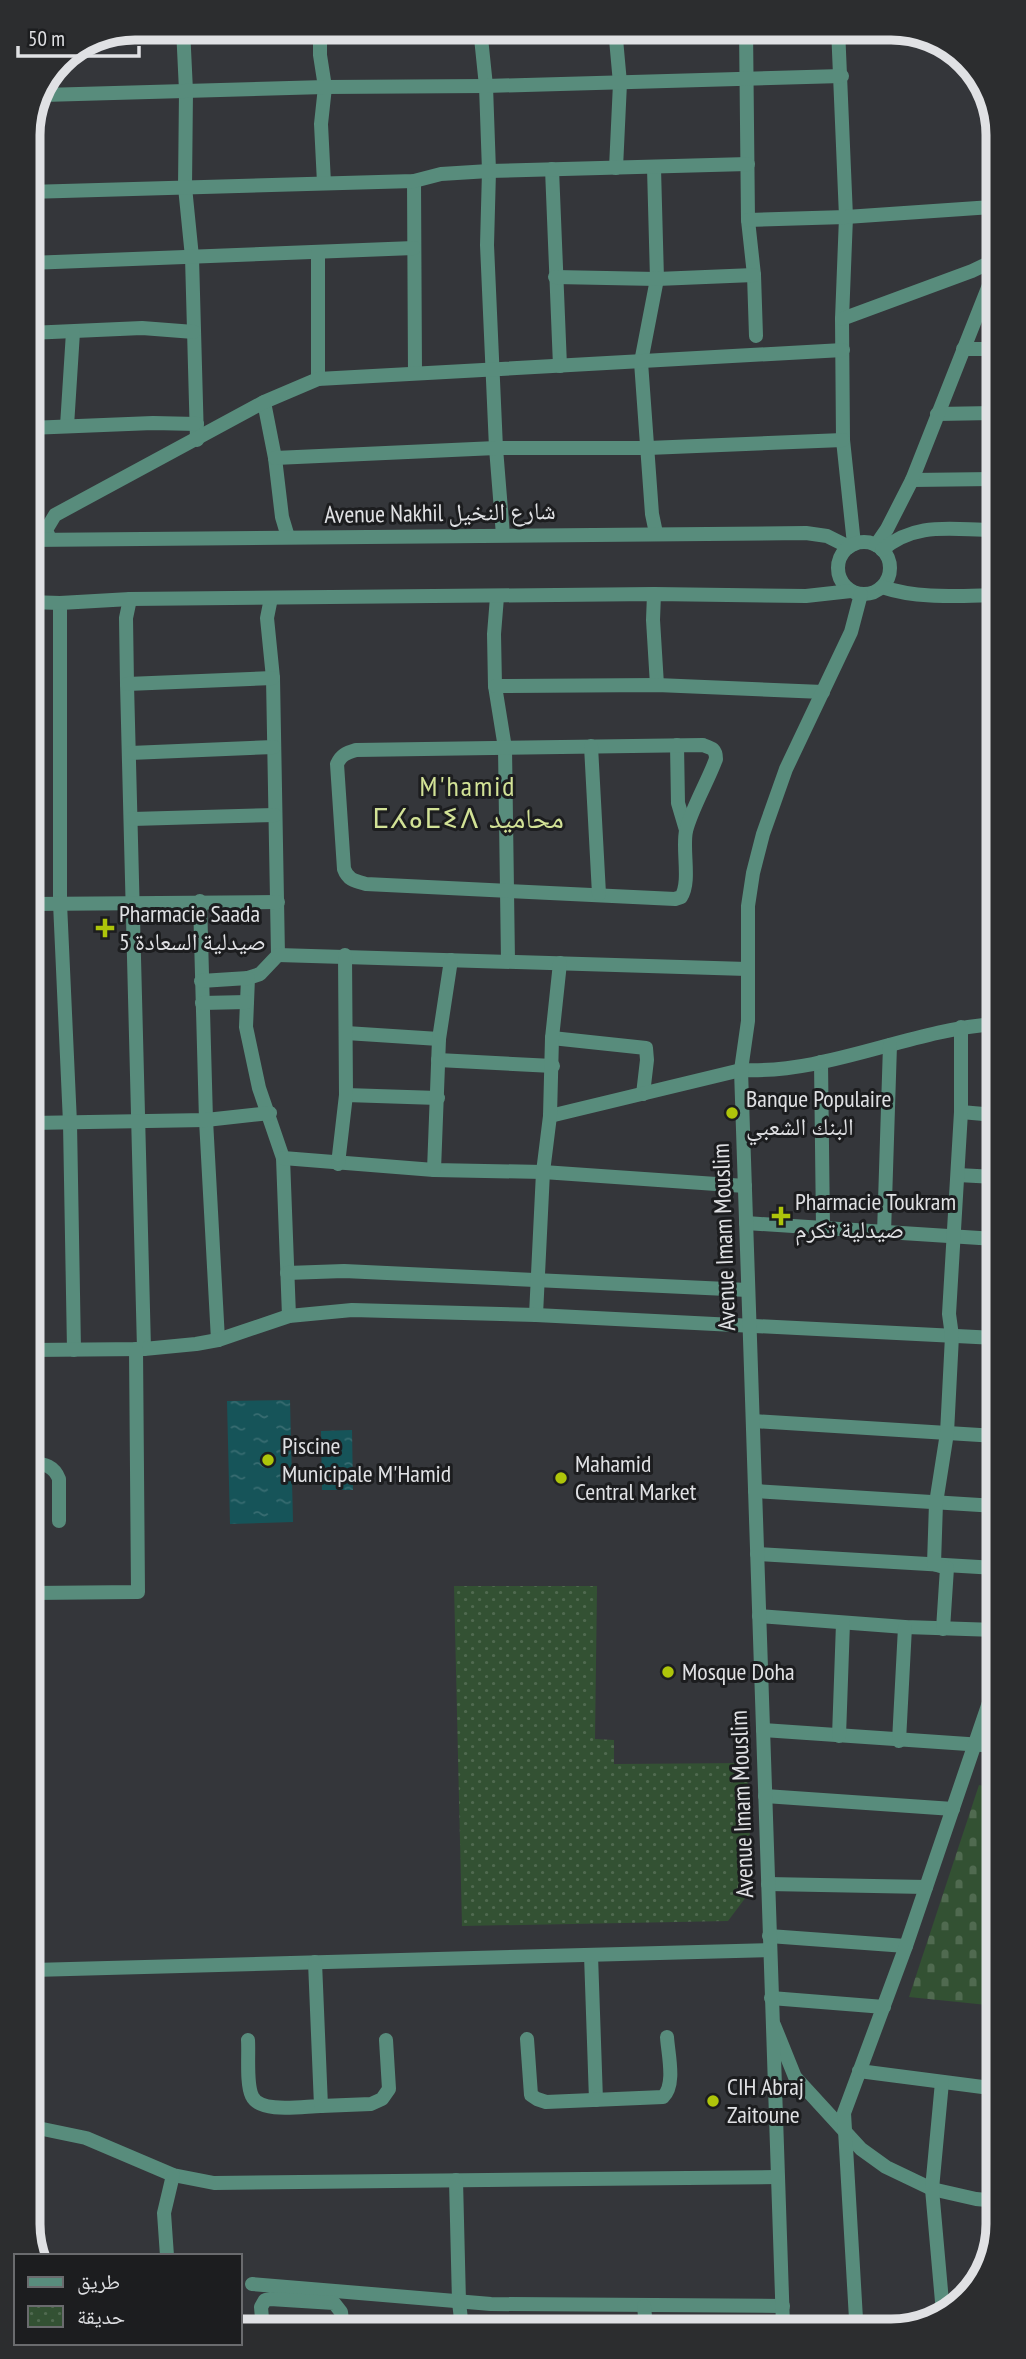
<svg xmlns="http://www.w3.org/2000/svg" width="1026" height="2359" font-family="'PT Sans Narrow','Noto Naskh Arabic','Noto Sans Tifinagh',sans-serif">
<defs>
<pattern id="cemetery-stones" width="16" height="16" patternUnits="userSpaceOnUse" patternTransform="scale(1.75)"><rect width="16" height="16" fill="#335133"/><path d="M2 7V4a2 2 0 0 1 4 0v3zM10 15v-3a2 2 0 0 1 4 0v3z" fill="#506a50"/></pattern>
<pattern id="park-dots" width="8" height="8" patternUnits="userSpaceOnUse" patternTransform="scale(1.75)"><rect width="8" height="8" fill="#335133"/><path d="M2 2h.1M6 6h.1" fill="none" stroke="#506a50" stroke-width="1.8" stroke-linecap="round"/></pattern>
<pattern id="water-ripples" width="26" height="14" patternUnits="userSpaceOnUse" patternTransform="scale(1.75)"><rect width="26" height="14" fill="#165459"/><path d="M2 4q2-2 4 0t4 0M15 11q2-2 4 0t4 0" fill="none" stroke="#386c71"/></pattern>
</defs>
<rect width="100%" height="100%" fill="#34363a"/>
<polygon fill="url(#cemetery-stones)" points="979,1785 997,1789 997,2006 909,1997"/>
<polygon fill="url(#park-dots)" points="454,1586 597,1586 595,1739 614,1740 614,1764 747,1763 752,1889 728,1921 462,1926"/>
<g fill="url(#water-ripples)">
<polygon points="290,1400 293,1522 230,1524 227,1401"/>
<polygon points="352,1430 353,1490 322,1490 321,1431"/>
</g>
<g fill="none" stroke-linecap="round" stroke-linejoin="round">
<g stroke="#588c7c" stroke-width="14">
<polyline points="183,28 186,91 185,187 192,257 197,440"/>
<polyline points="320,28 320,55 325,87 321,124 324,183"/>
<polyline points="480,28 486,86 489,171 487,245 496,448 503,535"/>
<polyline points="615,28 620,83 616,168"/>
<polyline points="746,28 748,220 754,275 756,336"/>
<polyline points="838,28 846,217 842,319 843,440 854,544"/>
<polyline points="43,95 325,87 486,86 842,76"/>
<polyline points="654,168 657,279 641,362 652,514 656,533"/>
<polyline points="552,169 560,366"/>
<polyline points="414,181 415,373"/>
<polyline points="28,192 414,181 441,174 489,171 748,164"/>
<polyline points="748,220 846,217 992,207"/>
<polyline points="29,263 414,248"/>
<polyline points="555,277 657,279 754,275"/>
<polyline points="842,319 972,271 993,261"/>
<polyline points="29,333 142,328 194,332"/>
<polyline points="963,349 993,349"/>
<polyline points="318,379 318,253"/>
<polyline points="264,402 275,458 282,517 288,537"/>
<polyline points="937,414 993,413"/>
<polyline points="67,426 73,332"/>
<polyline points="29,428 153,423 197,424"/>
<polyline points="275,458 496,448 648,448 843,440"/>
<polyline points="912,480 993,479"/>
<polyline points="50,539 46,530 55,515 264,402 318,379 843,350"/>
<polyline points="654,594 653,620 657,685"/>
<polyline points="497,597 494,634 495,686 505,748 508,961"/>
<polyline points="271,598 267,618 273,678 278,955 260,974 248,978 246,1027 259,1088 283,1158 289,1316"/>
<polyline points="130,599 126,618 127,684 144,1349"/>
<polyline points="60,603 60,903 70,1123 74,1350"/>
<polyline points="127,684 273,678"/>
<polyline points="495,686 657,685 823,692"/>
<polyline points="677,745 678,803 686,830"/>
<path d="M703,745C712,748 716,749 716,759C708,781 691,810 686,831C682,850 691,882 681,897L675,899L366,884C355,881 348,880 344,869L337,764C341,755 346,753 356,750Z"/>
<polyline points="591,746 599,894"/>
<polyline points="130,753 274,747"/>
<polyline points="132,819 275,815"/>
<polyline points="200,901 206,1120 218,1340"/>
<polyline points="30,904 278,902"/>
<polyline points="278,955 747,969"/>
<polyline points="201,981 248,978"/>
<polyline points="202,1003 247,1002"/>
<polyline points="346,1033 439,1039"/>
<polyline points="552,1038 646,1048 647,1060 643,1094"/>
<polyline points="438,1060 553,1066"/>
<polyline points="821,1062 823,1229"/>
<polyline points="346,1095 438,1098"/>
<polyline points="961,1112 995,1115"/>
<path d="M550,1116L741,1070C828,1074 909,1030 995,1024"/>
<polyline points="31,1123 206,1120 270,1113"/>
<polyline points="283,1158 434,1170 543,1172 745,1186"/>
<polyline points="338,1164 346,1095 345,955"/>
<polyline points="434,1170 439,1039 451,960"/>
<polyline points="958,1175 995,1177"/>
<polyline points="746,1223 995,1239"/>
<polyline points="884,1233 890,1045"/>
<polyline points="287,1273 344,1271 748,1290"/>
<polyline points="536,1315 543,1172 550,1116 552,1038 560,963"/>
<polyline points="31,1350 144,1349 196,1344 218,1340 289,1316 352,1310 536,1315 996,1338"/>
<polyline points="753,1421 996,1436"/>
<path d="M32,1463C45,1464 54,1466 59,1479V1521"/>
<polyline points="755,1491 996,1506"/>
<polyline points="757,1554 996,1568"/>
<polyline points="32,1593 138,1592 136,1349"/>
<polyline points="759,1616 905,1627 996,1630"/>
<polyline points="943,1629 947,1568 934,1564 936,1503 947,1433 952,1336 949,1314 961,1112 961,1027"/>
<polyline points="763,1730 997,1746"/>
<polyline points="839,1736 843,1623"/>
<polyline points="899,1741 905,1627"/>
<polyline points="765,1796 953,1809"/>
<polyline points="768,1884 926,1887"/>
<polyline points="769,1936 906,1946"/>
<polyline points="591,1955 596,2100"/>
<polyline points="33,1970 770,1950"/>
<polyline points="771,1998 884,2007"/>
<polyline points="774,2025 795,2077 861,2149 886,2167 932,2189 976,2199 998,2201"/>
<path d="M527,2039L531,2095L537,2099L546,2102L663,2097C676,2085 668,2054 667,2037"/>
<path d="M248,2040C249,2054 246,2084 252,2096C260,2114 304,2106 321,2106L315,1962"/>
<polyline points="859,2071 998,2089"/>
<polyline points="942,2082 932,2189 943,2313"/>
<polyline points="321,2106 371,2104 382,2099 389,2089 386,2040"/>
<polyline points="33,2127 86,2138 173,2175 214,2183 777,2177"/>
<polyline points="456,2180 459,2302 462,2328"/>
<polyline points="996,2201 998,2183"/>
<polyline points="167,2256 164,2213 173,2175"/>
<polyline points="252,2284 491,2304 783,2306"/>
<polyline points="644,2306 646,2327"/>
<polyline points="859,2326 856,2319 844,2113 906,1946 997,1679"/>
<polyline points="263,2330 261,2307 265,2300 270,2299 334,2303 341,2312 343,2329"/>
</g>
<g stroke="#588c7c" stroke-width="14">
<polyline points="29,540 806,533 827,536 849,547"/>
<circle cx="864" cy="568" r="26"/>
<polyline points="876,545 887,529 912,480 993,275"/>
<path d="M882,550C916,521 952,530 993,530"/>
<path d="M882,587C918,599 956,596 994,595"/>
<polyline points="29,602 60,603 130,599 654,594 806,596 851,591"/>
<polyline points="783,2326 741,1070 748,1021 748,906 753,873 763,834 786,769 851,632 861,594"/>
</g>
</g>
<g fill="#aec50a" stroke="#1c1d1f" stroke-width="2.5">
<path d="M101.5 917.5h7v7h7v7h-7v7h-7v-7h-7v-7h7z"/>
<circle cx="732" cy="1113" r="7"/>
<path d="M777.5 1205.5h7v7h7v7h-7v7h-7v-7h-7v-7h7z"/>
<circle cx="268" cy="1460" r="7"/>
<circle cx="561" cy="1478" r="7"/>
<circle cx="668" cy="1672" r="7"/>
<circle cx="713" cy="2101" r="7"/>
</g>
<g text-anchor="middle" stroke-width="6" stroke-linejoin="round" paint-order="stroke">
<g font-size="24" fill="#e0e1e4" stroke="#1c1d1f">
<text transform="translate(440 513) rotate(-1)" y="8">Avenue Nakhil شارع النخيل</text>
<text transform="translate(724 1237) rotate(-92)" y="8">Avenue Imam Mouslim</text>
<text transform="translate(742 1804) rotate(-92)" y="8">Avenue Imam Mouslim</text>
</g>
<g font-size="24" fill="#e0e1e4" stroke="#1c1d1f" text-anchor="start">
<text x="119" y="922">Pharmacie Saada<tspan x="119" dy="28">5 صيدلية السعادة</tspan></text>
<text x="746" y="1107">Banque Populaire<tspan x="746" dy="28">البنك الشعبي</tspan></text>
<text x="795" y="1210">Pharmacie Toukram<tspan x="795" dy="28">صيدلية تكرم</tspan></text>
<text x="282" y="1454">Piscine<tspan x="282" dy="28">Municipale M'Hamid</tspan></text>
<text x="575" y="1472">Mahamid<tspan x="575" dy="28">Central Market</tspan></text>
<text x="682" y="1680">Mosque Doha</text>
<text x="727" y="2095">CIH Abraj<tspan x="727" dy="28">Zaitoune</tspan></text>
</g>
<g font-size="28" letter-spacing="2" fill="#d2e296" stroke="#1c1d1f">
<text x="468" y="796">M'hamid<tspan x="468" dy="32">ⵎⵃⴰⵎⵉⴷ محاميد</tspan></text>
</g>
</g>
<path d="M0 0H1026V2359H0ZM135 40H891A95 95 0 0 1 986 135V2224A95 95 0 0 1 891 2319H135A95 95 0 0 1 40 2224V135A95 95 0 0 1 135 40Z" fill="#2c2d2f" fill-rule="evenodd"/>
<path fill="none" stroke="#e0e1e4" stroke-width="9" d="M135 40H891A95 95 0 0 1 986 135V2224A95 95 0 0 1 891 2319H135A95 95 0 0 1 40 2224V135A95 95 0 0 1 135 40Z"/>
<rect x="14" y="2254" width="228" height="91" fill="#1c1d1f" stroke="#6a6b6e" stroke-width="2"/>
<rect x="28" y="2277" width="35" height="10" fill="#588c7c" stroke="#6a6b6e" stroke-width="2"/>
<text x="77" y="2289" font-size="21" fill="#e0e1e4">طريق</text>
<rect x="28" y="2306" width="35" height="21" fill="url(#park-dots)" stroke="#6a6b6e" stroke-width="2"/>
<text x="77" y="2324" font-size="21" fill="#e0e1e4">حديقة</text>
<path d="M18 46v10h121v-10" fill="none" stroke="#e0e1e4" stroke-width="3.5"/>
<text x="28" y="46" font-size="21" fill="#e0e1e4" stroke="#1c1d1f" stroke-width="5" paint-order="stroke">50 m</text>
</svg>
